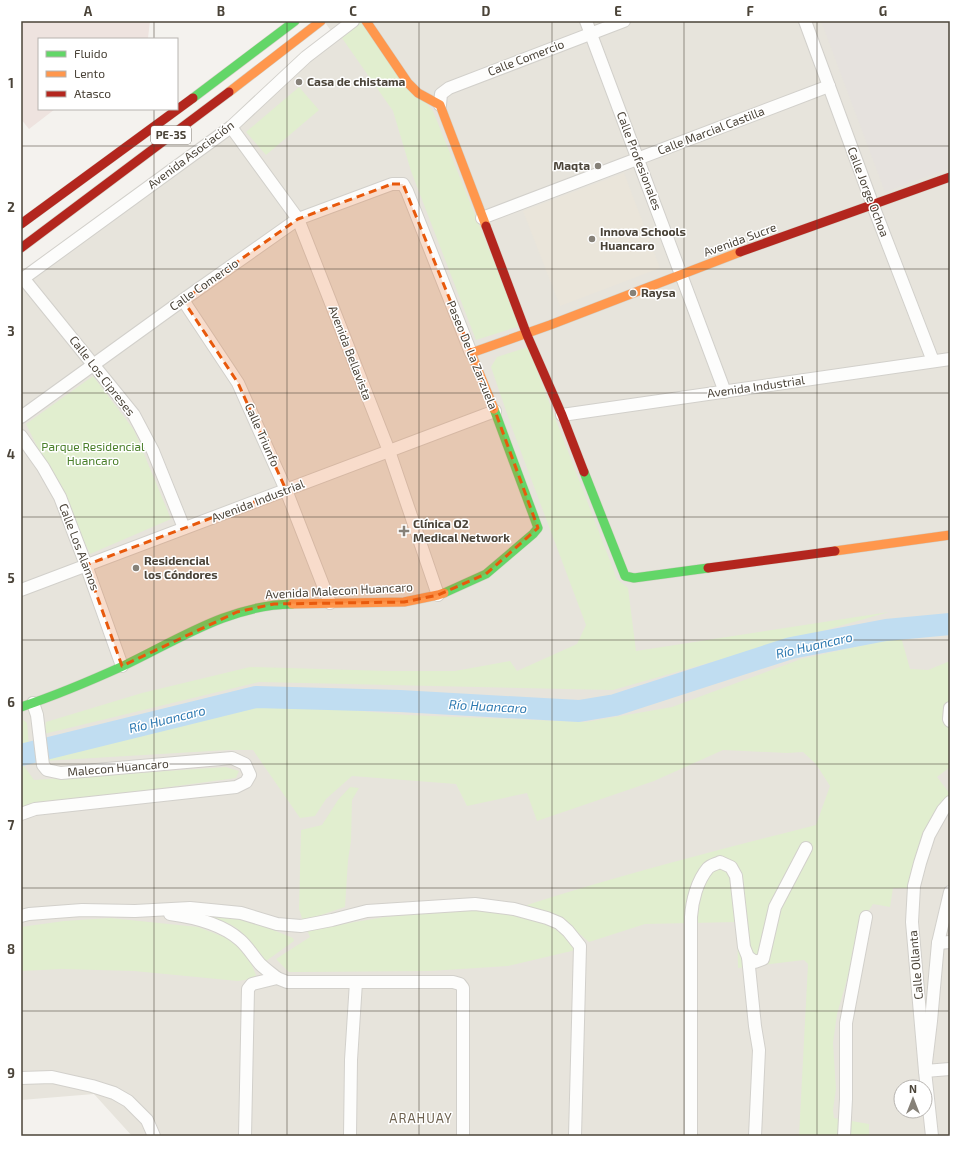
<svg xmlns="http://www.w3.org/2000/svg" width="971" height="1157" font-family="'Exo 2',sans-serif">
<rect width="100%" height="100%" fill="#f4f2ee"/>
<path fill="#e7e4dc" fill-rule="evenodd" d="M324,21H950V1136H132L94,1094L21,1100V284L336,38ZM901,1087H925V1111H901Z"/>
<polygon fill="#e6e2de" points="821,21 950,21 950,168 885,192"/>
<polygon fill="#eae5da" points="624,173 660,268 560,306 523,211"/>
<polygon fill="#eee3df" points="21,21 150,21 148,38 147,39 39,39 39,109 55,109 29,129 21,119"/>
<g fill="#e1eecf">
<polygon points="359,21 433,111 520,326 476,340 411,171 393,111 342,38"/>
<polygon points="299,87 319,110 266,155 246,132"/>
<polygon points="528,347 617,579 628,588 636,651 889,612 613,690 259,682 44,734 46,722 142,693 250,667 388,671 455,671 510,661 517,671 577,644 586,625 512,428 491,367 497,357"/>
<polygon points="93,376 134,430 171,519 90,554 26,424"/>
<path d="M901,637L910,669L928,670L950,661V700L944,715L950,728V767L937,777L950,794V797L938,809L916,888H893L890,907L873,904L864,918L856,938L852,952L850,969L837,1014L833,1043L836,1089L833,1110L834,1118L869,1124V1136H799L808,964L804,960L738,968L737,922L645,924L589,942L566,922L524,906C620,875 718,850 816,825L830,786L816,764L803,752L787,753L723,750L654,781L537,821L527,793L467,806L456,784L352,776L326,799L315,816L300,818L253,750H228L43,761L42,754L248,706L279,704L407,715L586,722L672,707L801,659Z"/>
<polygon points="21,718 27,723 29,746 21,747"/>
<polygon points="24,766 34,780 226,767 239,771 236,778 140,791 39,802 21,807 21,767"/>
<polygon points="350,787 359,788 352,800 351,841 348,860 345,907 303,921 299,909 301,830 322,825 338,800"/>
<polygon points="475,908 544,922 576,943 580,949 508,966 430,971 296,972 289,972 276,959 310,937 307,930 385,917"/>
<path d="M190,910L241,917L293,938L294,941L266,961C255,947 242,928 225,922C211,918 202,918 190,910Z"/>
<polygon points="110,918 198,927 229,939 248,955 257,978 238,981 134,971 62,969 21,971 21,927 64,921"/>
</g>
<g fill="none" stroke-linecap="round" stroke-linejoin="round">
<polyline stroke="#c0ddf1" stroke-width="22" points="21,755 256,697 400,701 579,711 615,705 791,648 886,630 950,624"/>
<defs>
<g id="street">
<polyline points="586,21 725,392"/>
<polyline points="805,21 872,203 933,361"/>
<polyline points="440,105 441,94 449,88 624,21"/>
<polyline points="231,127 298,219 389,451 438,595"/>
<polyline points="482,218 829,86"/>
<polyline points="23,278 134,415 153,451 184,528"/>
<polyline points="21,280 231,127 306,57 353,21"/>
<polyline points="183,300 238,383 286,490 330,603"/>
<polyline points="562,415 950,359"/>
<polyline points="21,417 183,300 298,219 392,184 403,184 407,191 471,353"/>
<polyline points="21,436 43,467 60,497 86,565 122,666"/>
<polyline points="21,590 495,411"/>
<polyline points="950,708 949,719 950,721"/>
<polyline points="21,814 35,809 236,787 246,782 250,775 245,764 232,758 61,773 47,770 43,765 37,715 33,703"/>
<polyline points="950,892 938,943 931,1021 925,1071 950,1069"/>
<path d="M170,914C193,917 222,924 240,940C248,947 253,956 260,964C265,969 271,973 277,978"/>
<polyline points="21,916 29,914 82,910 135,911 190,908 241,913 277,924 301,926 332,920 367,911 475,904 514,909 547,918 559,923 568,931 580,946 575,1136"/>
<polyline points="938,943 950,942"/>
<polyline points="748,957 755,1026 759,1050 755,1136"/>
<polyline points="21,1078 52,1077 92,1086 114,1093 128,1101 147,1120 154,1136"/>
<polyline points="245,1136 248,989 252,984 277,978 287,982 453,982 460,984 463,988 463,1136"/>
<polyline points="350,1136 351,1060 356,982"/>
<path d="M691,1136V917C692,901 697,881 708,868C711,865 716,864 720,862L731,867L736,876L744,947L748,957L755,962L763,959L775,907L806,848"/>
<polyline points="844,1136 846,1099 846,1023 866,917"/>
<polyline points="932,1136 925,1071 912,922 914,886 920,863 929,835 943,810 950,802"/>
</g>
<g id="fast">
<polyline points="193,98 295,21"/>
<polyline points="584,472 625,576 634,578 708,568"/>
<polyline points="444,593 486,574 533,534 538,528 494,409"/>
<path d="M21,707C54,696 90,681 123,666C178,640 229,605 292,604"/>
</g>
<g id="slow">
<polyline points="366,21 408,83 418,93 440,105 486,226"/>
<polyline points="229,92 321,21"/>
<polyline points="494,409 471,353 550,325 740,252"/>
<polyline points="835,551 950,535"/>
<polyline points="292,604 404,602 438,595 444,593"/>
</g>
<g id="jam">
<polyline points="21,224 193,98"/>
<polyline points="486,226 527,335 562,415 584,472"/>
<polyline points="21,248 229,92"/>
<polyline points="740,252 950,177"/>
<polyline points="708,568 835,551"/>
</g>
</defs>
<use href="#street" stroke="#d2d0cb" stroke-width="14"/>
<use href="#fast" stroke="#d3cfc5" stroke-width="10"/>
<use href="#slow" stroke="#d3cfc5" stroke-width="10"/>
<use href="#jam" stroke="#d3cfc5" stroke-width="10"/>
<use href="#street" stroke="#fdfdfc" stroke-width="12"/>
<use href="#fast" stroke="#63d668" stroke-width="9"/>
<use href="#slow" stroke="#ff974d" stroke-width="9"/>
<use href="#jam" stroke="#b3261e" stroke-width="9"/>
</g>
<path fill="#e8590c" fill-opacity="0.2" stroke="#e8590c" stroke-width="3" stroke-dasharray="8 5" stroke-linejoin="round" d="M392,184H403L495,411L538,528L486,574L438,595L404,602L274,604L237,612L122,666L86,565L286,490L238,383L183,300L298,219Z"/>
<path fill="none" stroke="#4b4439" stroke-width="1" stroke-opacity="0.55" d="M154,21V39M287,21V1136M419,21V1136M552,21V1136M684,21V1136M817,21V1136M154,109V1136M21,146H950M21,269H950M21,393H950M21,517H950M21,640H950M21,764H950M21,888H950M21,1011H950"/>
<g fill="#868178" stroke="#fff" stroke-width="1.5">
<circle cx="299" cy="82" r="4"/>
<circle cx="598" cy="166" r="4"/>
<circle cx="592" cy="239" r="4"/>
<circle cx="633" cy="293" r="4"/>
<path d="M402 525h4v4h4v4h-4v4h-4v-4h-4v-4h4z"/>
<circle cx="136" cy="568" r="4"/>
</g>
<g text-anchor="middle" stroke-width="3" stroke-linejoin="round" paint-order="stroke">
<rect fill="#fff" stroke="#817c74" stroke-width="1" x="151" y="126" width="40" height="18" rx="3"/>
<g font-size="11" font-weight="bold" fill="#4b4439">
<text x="171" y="139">PE-3S</text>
</g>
<g font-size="12" fill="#4b4439" stroke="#fff">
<text transform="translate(526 58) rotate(-21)" y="4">Calle Comercio</text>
<text transform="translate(711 131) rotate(-21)" y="4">Calle Marcial Castilla</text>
<text transform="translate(191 155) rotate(-37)" y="4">Avenida Asociación</text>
<text transform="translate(639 161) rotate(69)" y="4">Calle Profesionales</text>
<text transform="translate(868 192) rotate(69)" y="4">Calle Jorge Ochoa</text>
<text transform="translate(740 240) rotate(-20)" y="4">Avenida Sucre</text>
<text transform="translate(204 285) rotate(-35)" y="4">Calle Comercio</text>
<text transform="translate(350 353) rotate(69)" y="4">Avenida Bellavista</text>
<text transform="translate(472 355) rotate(68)" y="4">Paseo De La Zarzuela</text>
<text transform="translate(102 376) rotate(52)" y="4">Calle Los Cipreses</text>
<text transform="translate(756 387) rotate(-8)" y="4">Avenida Industrial</text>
<text transform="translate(262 435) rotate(66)" y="4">Calle Triunfo</text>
<text transform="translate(258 501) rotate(-21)" y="4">Avenida Industrial</text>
<text transform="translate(79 547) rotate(69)" y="4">Calle Los Alamos</text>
<text transform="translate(339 591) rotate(-3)" y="4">Avenida Malecon Huancaro</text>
<text transform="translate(118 768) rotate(-5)" y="4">Malecon Huancaro</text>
<text transform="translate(916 965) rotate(-95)" y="4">Calle Ollanta</text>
</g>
<g font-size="12" font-weight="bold" fill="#4b4439" stroke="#fff" text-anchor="start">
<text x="307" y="86">Casa de chistama</text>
<text x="590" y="170" text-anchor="end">Maqta</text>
<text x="600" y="236">Innova Schools<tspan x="600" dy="14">Huancaro</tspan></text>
<text x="641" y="297">Raysa</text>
<text x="413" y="528">Clínica O2<tspan x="413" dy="14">Medical Network</tspan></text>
<text x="144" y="565">Residencial<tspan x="144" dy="14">los Cóndores</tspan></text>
</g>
<g font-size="12" fill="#4a7f2a" stroke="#fff">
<text x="93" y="451">Parque Residencial<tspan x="93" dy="14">Huancaro</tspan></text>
</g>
<g font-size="13" font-style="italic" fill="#2e7ab2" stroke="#fff">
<text transform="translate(814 645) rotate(-13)" y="5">Río Huancaro</text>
<text transform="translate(488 706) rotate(3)" y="5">Río Huancaro</text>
<text transform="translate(167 719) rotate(-14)" y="5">Río Huancaro</text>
</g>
<g font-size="13" letter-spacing="1" fill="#6e6250" stroke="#fff">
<text x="421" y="1123">ARAHUAY</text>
</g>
</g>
<rect width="971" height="1157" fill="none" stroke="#ffffff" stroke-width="44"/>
<rect x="38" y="38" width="140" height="72" fill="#ffffff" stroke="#b7b4b0"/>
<rect x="46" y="51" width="20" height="6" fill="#63d668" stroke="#b7b4b0"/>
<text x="74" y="58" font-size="12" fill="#4b4439">Fluido</text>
<rect x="46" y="71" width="20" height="6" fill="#ff974d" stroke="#b7b4b0"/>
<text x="74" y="78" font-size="12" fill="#4b4439">Lento</text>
<rect x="46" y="91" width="20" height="6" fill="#b3261e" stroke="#b7b4b0"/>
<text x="74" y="98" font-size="12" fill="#4b4439">Atasco</text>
<g transform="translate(913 1099)"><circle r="19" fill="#ffffff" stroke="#b7b4b0"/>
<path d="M0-3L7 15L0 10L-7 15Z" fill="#868178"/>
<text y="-6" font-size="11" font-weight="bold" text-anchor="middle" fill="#4b4439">N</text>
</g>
<rect x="22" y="22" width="927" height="1113" fill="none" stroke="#4b4439" stroke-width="1.5"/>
<g font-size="13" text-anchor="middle" font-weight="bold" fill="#4b4439">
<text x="88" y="16">A</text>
<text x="221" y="16">B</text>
<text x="353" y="16">C</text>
<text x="486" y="16">D</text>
<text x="618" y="16">E</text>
<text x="750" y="16">F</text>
<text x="883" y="16">G</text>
<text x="11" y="88">1</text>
<text x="11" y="212">2</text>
<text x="11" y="336">3</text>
<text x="11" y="459">4</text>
<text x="11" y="583">5</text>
<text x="11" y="707">6</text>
<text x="11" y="830">7</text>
<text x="11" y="954">8</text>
<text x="11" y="1078">9</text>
</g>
</svg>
